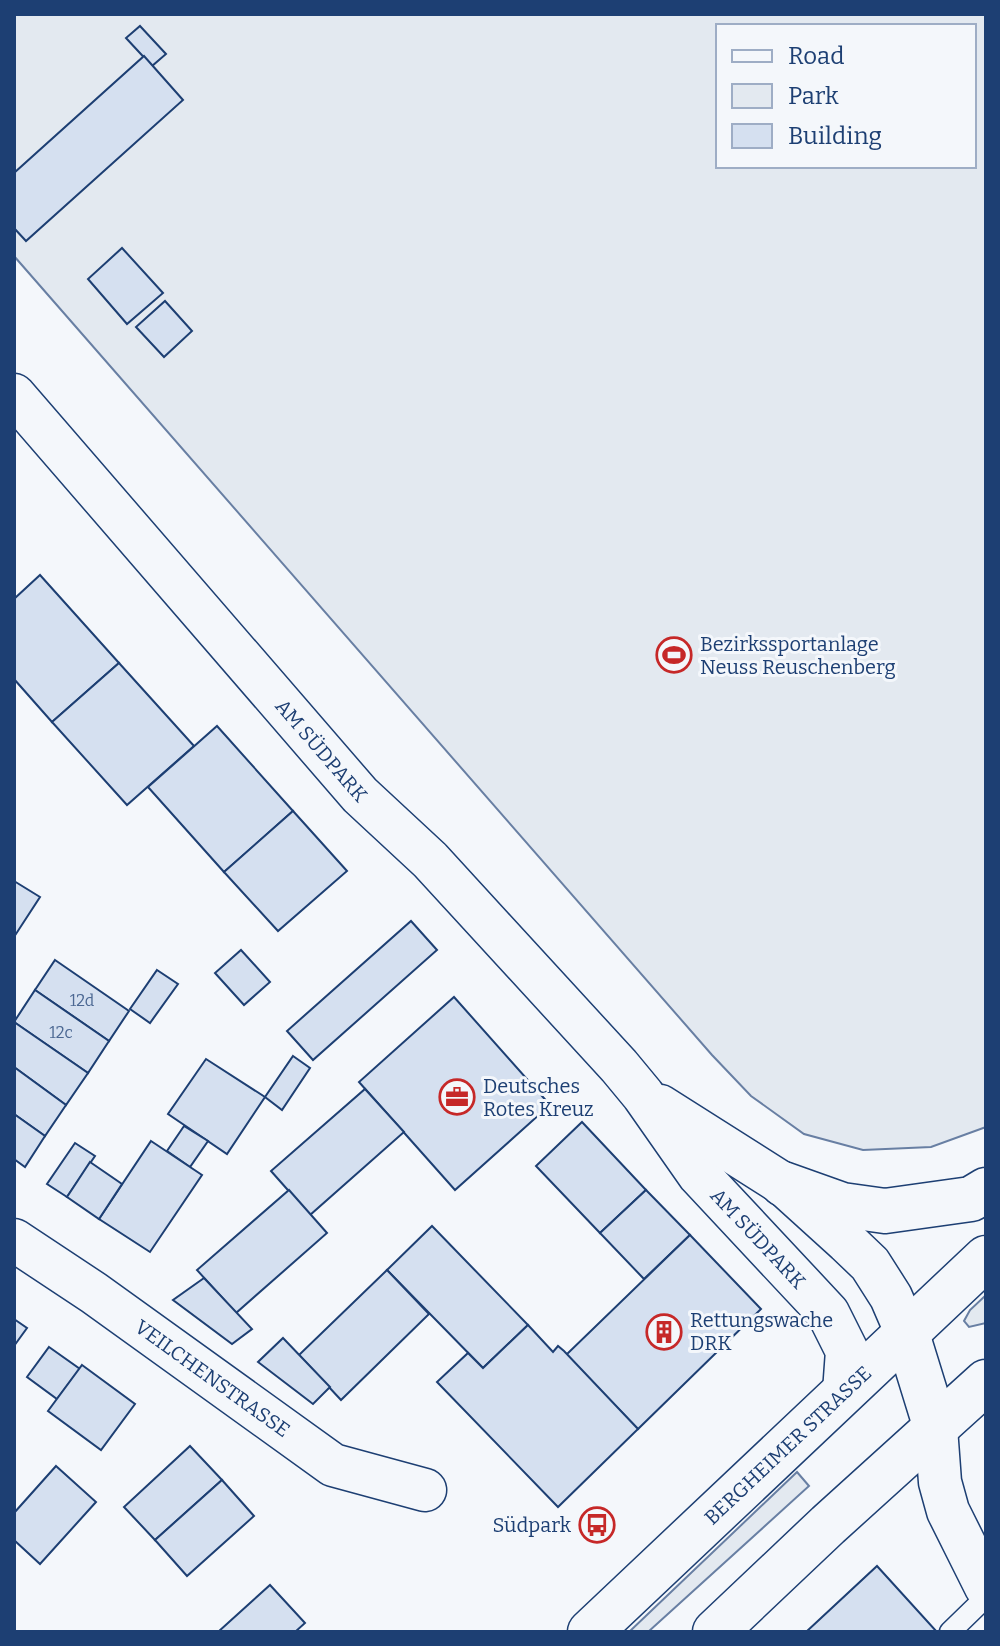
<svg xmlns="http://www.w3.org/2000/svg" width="1000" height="1646" font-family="Bitter,serif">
<rect width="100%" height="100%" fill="#f4f7fb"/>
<g fill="#e3e9f0" stroke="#687fa3" stroke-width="2" fill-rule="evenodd">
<path d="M14,14H986V1127L931,1147L863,1150L804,1134L751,1096L712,1055L14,256ZM718,26H974V166H718Z"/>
<polygon points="986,1295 986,1323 969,1327 964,1321 970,1310"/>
<polygon points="797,1472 809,1486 648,1632 629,1632"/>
</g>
<g fill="#d5e0f0" stroke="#1d3f73" stroke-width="2">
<polygon points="140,26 166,54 152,66 126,38"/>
<polygon points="144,56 183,100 26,241 14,228 14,173"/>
<polygon points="122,248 163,293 127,324 88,279"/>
<polygon points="165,301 192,331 164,357 136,327"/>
<polygon points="40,575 119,663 52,722 14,679 14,599"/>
<polygon points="119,663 194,746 127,805 52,722"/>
<polygon points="217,726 293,811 224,872 148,787"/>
<polygon points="293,811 347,871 278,931 224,872"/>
<polygon points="14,881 40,897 14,937"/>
<polygon points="411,921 437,950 313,1060 287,1031"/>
<polygon points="241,950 270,982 244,1005 215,973"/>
<polygon points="55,960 129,1011 109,1041 35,990"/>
<polygon points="157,970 178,984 150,1023 130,1009"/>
<polygon points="35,990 109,1041 88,1073 14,1022"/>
<polygon points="454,997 550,1105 455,1190 359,1082"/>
<polygon points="14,1022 88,1073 66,1105 14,1067"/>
<polygon points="293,1056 310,1068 282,1110 265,1097"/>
<polygon points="206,1059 265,1097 227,1154 168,1114"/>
<polygon points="14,1067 66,1105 45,1136 14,1114"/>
<polygon points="365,1089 404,1132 310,1215 271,1171"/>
<polygon points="14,1114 45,1136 25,1167 14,1159"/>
<polygon points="582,1122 646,1190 600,1233 536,1166"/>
<polygon points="184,1126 208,1141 190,1167 167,1151"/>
<polygon points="151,1141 202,1175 150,1252 99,1219"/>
<polygon points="75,1143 95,1156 67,1197 47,1184"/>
<polygon points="90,1162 122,1184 99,1219 67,1197"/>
<polygon points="289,1190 327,1233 236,1313 197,1270"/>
<polygon points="646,1190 690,1235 644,1279 600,1233"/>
<polygon points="432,1226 528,1325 483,1368 387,1270"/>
<polygon points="690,1235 761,1309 638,1429 566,1355"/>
<polygon points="387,1270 429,1314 341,1400 299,1355"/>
<polygon points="204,1278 252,1329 232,1344 173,1300"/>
<polygon points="14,1319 27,1328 14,1346"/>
<polygon points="528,1325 553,1352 558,1346 564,1351 638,1429 558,1507 437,1382 468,1353 483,1368"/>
<polygon points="283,1338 330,1387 313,1404 258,1362"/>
<polygon points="49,1347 80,1369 57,1399 27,1377"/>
<polygon points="82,1365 135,1404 101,1450 48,1411"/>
<polygon points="190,1446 222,1480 155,1540 124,1507"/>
<polygon points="56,1466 96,1502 40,1564 14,1540 14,1513"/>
<polygon points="222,1480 254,1516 187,1576 155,1540"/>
<polygon points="877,1566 937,1632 806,1632"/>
<polygon points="270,1585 305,1623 295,1632 218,1632"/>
</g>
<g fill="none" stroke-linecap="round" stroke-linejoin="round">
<defs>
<polyline id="lane" points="950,1632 986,1597"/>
<g id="street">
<path id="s1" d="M14,395L360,795L430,860L619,1066L643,1095L699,1175L828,1313L847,1351L844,1392"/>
<polyline points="660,1106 783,1184 847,1242 870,1264 891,1297 907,1334"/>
<path id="s2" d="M14,1240L94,1293L333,1465L425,1490"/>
<polyline points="936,1428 940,1482 948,1511 986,1587"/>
</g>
<g id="primary">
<polyline points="783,1184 842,1205 885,1211 971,1199 986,1190"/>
<polyline points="907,1334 936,1428"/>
<path id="s3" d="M590,1632L986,1258"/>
<polyline points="715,1632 828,1525 986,1382"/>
</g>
</defs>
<use href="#lane" stroke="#1d3f73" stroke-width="23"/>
<use href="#street" stroke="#1d3f73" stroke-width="45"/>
<use href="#primary" stroke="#1d3f73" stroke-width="47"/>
<use href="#lane" stroke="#f4f7fb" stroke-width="20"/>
<use href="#street" stroke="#f4f7fb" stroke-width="42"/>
<use href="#primary" stroke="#f4f7fb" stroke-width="44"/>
</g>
<defs>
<symbol id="stadium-ring" viewBox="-11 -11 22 22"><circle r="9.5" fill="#f4f7fb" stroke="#c62828" stroke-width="1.5"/><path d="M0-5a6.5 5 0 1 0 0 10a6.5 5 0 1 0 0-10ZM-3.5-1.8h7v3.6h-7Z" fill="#c62828"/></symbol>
<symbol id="office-ring" viewBox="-11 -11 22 22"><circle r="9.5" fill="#f4f7fb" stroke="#c62828" stroke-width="1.5"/><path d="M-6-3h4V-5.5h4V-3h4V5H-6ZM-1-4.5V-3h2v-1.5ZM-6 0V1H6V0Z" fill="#c62828"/></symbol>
<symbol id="building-ring" viewBox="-11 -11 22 22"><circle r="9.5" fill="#f4f7fb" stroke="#c62828" stroke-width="1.5"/><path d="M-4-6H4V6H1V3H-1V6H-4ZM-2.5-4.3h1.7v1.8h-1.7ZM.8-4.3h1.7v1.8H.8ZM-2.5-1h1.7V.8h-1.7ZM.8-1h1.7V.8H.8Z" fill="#c62828"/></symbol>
<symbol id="bus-ring" viewBox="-11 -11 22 22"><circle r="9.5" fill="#f4f7fb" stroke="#c62828" stroke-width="1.5"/><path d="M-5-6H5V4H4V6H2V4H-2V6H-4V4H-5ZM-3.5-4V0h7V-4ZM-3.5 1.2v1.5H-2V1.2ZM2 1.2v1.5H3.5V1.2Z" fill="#c62828"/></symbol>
</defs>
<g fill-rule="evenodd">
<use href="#stadium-ring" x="654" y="635" width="40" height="40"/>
<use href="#office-ring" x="437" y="1077" width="40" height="40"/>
<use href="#building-ring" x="644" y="1312" width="40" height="40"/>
<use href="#bus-ring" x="577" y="1505" width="40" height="40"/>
</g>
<g text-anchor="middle" stroke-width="6" stroke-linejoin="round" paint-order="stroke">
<g font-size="16" fill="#4b6792">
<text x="82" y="1006">12d</text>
<text x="61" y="1038">12c</text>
</g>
<g font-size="20" fill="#1d3f73" stroke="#f4f7fb" text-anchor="start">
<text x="700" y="651">Bezirkssportanlage<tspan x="700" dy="23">Neuss Reuschenberg</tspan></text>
<text x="483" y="1093">Deutsches<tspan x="483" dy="23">Rotes Kreuz</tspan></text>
<text x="690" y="1327">Rettungswache<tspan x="690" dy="23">DRK</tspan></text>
<text x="571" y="1532" text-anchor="end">Südpark</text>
</g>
<g font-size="20" fill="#1d3f73" stroke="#f4f7fb">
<text dy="7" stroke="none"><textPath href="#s1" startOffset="470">AM SÜDPARK</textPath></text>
<text dy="7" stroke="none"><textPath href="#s1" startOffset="1126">AM SÜDPARK</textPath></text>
<text dy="7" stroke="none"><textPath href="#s2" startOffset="242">VEILCHENSTRASSE</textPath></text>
<text dy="7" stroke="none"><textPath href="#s3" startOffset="272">BERGHEIMER STRASSE</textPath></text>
</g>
</g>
<rect width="1000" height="1646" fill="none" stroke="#1d3f73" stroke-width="32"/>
<rect x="716" y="24" width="260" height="144" fill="#f4f7fb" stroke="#9eadc5" stroke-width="2"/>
<rect x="732" y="50" width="40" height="12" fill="#f4f7fb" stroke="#9eadc5" stroke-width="2"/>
<text x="788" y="64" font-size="24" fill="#1d3f73">Road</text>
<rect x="732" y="84" width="40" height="24" fill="#e3e9f0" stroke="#9eadc5" stroke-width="2"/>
<text x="788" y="104" font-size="24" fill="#1d3f73">Park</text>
<rect x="732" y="124" width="40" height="24" fill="#d5e0f0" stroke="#9eadc5" stroke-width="2"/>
<text x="788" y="144" font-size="24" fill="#1d3f73">Building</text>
</svg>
